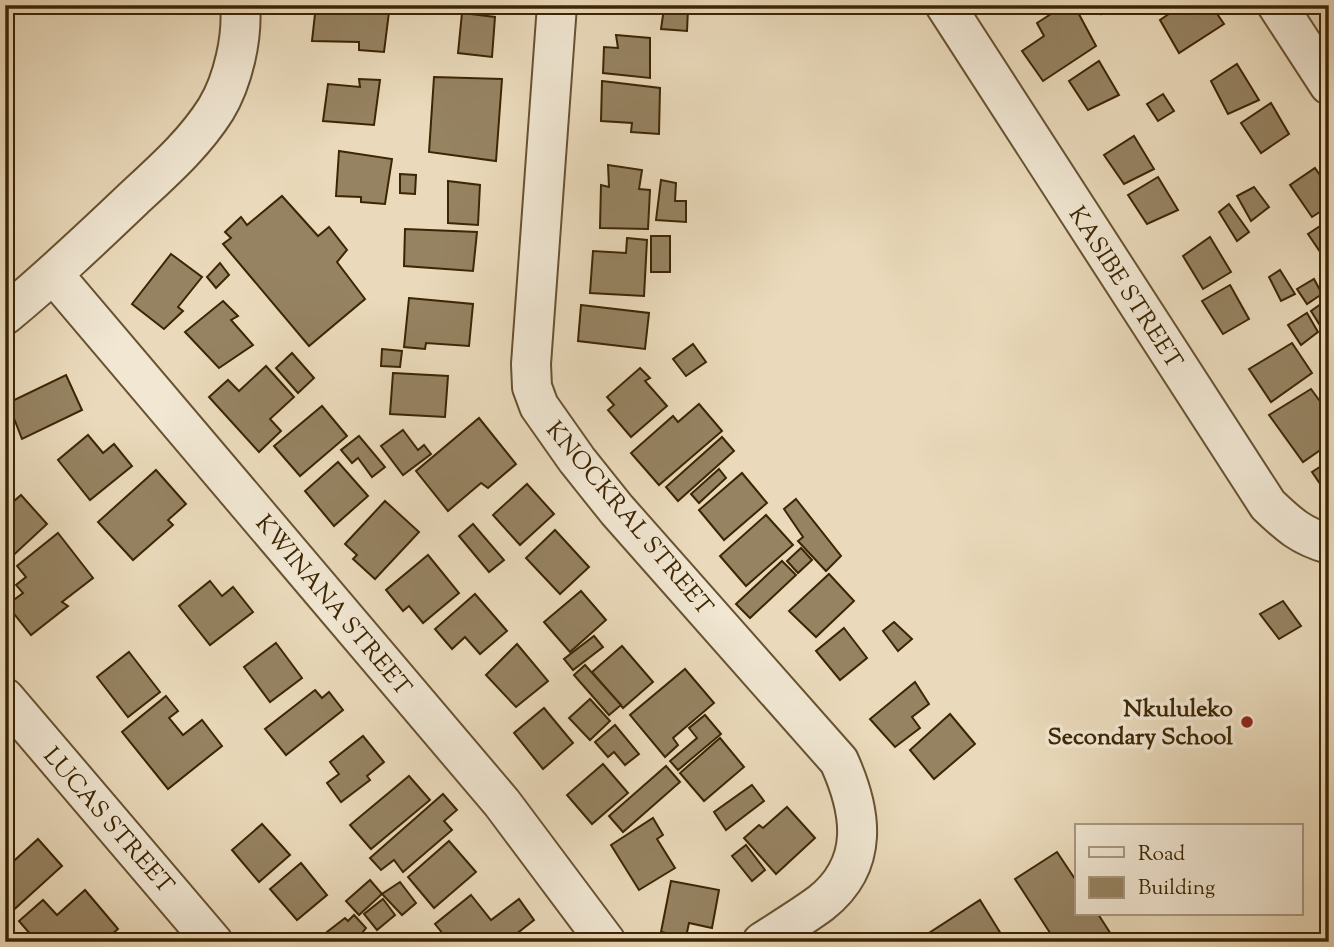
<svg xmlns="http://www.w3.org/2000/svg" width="1334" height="947" font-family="'Sorts Mill Goudy',serif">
<rect width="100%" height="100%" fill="#eadabb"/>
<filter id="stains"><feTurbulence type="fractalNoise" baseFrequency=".00286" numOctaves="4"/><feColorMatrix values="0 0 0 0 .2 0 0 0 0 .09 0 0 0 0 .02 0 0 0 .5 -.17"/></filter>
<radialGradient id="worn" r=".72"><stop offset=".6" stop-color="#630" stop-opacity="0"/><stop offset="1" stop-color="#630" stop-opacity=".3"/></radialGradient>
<g fill="#968362" stroke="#3c2502" stroke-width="2">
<polygon points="316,5 379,5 378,12 389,12 384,52 359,50 359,42 312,41"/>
<polygon points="406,5 418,5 418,12 405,11"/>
<polygon points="1065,5 1074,5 1096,46 1043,81 1022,51 1044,36 1037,23"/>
<polygon points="1083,5 1109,5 1110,8 1101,14 1097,8 1088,13"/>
<polygon points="1182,5 1211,5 1224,24 1179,53 1160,20"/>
<polygon points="664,8 688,9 687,31 661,29"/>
<polygon points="462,13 495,17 492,57 458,53"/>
<polygon points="616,35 650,38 650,78 603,73 604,47 618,48"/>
<polygon points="1099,61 1119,95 1088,110 1069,81"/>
<polygon points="1237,64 1259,100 1228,114 1211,81"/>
<polygon points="434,77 502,79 496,161 429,152"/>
<polygon points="359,79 380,80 374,125 323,121 328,84 360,87"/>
<polygon points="602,81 660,88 659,134 631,132 632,123 601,121"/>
<polygon points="1163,94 1174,111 1158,121 1147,104"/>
<polygon points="1271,103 1289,134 1261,153 1241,123"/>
<polygon points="1134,136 1154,169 1124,184 1104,155"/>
<polygon points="339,151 392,159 385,204 361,202 361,197 336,196"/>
<polygon points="608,165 642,170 639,189 650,190 648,229 600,228 601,185 609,187"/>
<polygon points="1315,168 1329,188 1329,206 1312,217 1290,185"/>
<polygon points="400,174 416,175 415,194 400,193"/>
<polygon points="1158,177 1178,210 1147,224 1128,195"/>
<polygon points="661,180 676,183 675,201 686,201 686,222 656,220"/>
<polygon points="448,181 480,185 478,225 448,223"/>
<polygon points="1254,187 1269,207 1251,221 1237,196"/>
<polygon points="282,196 318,236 329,227 347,250 337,262 365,299 309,346 223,244 231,238 225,232 241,217 247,225"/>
<polygon points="1229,204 1249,232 1237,241 1219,212"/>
<polygon points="1329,220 1329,265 1308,234"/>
<polygon points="405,229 477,232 473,271 404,266"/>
<rect x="651" y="236" width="19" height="36"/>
<polygon points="1210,237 1231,272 1203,289 1183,256"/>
<polygon points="627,238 647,240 644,296 590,293 593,251 626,253"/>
<polygon points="171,254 202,277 178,307 183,311 164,329 132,304"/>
<polygon points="220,263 229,275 216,288 207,277"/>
<polygon points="1280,270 1295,294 1281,301 1269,277"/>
<polygon points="1314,279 1322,294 1307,304 1297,289"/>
<polygon points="1230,285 1249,319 1223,334 1202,301"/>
<polygon points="409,298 473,304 469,346 426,343 425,349 404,347"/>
<polygon points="223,301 238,316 231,320 253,345 219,368 185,332"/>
<polygon points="1325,301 1329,306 1329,333 1326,335 1311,311"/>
<polygon points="581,305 649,313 645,349 578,341"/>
<polygon points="1307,313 1318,332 1301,345 1288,325"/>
<polygon points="1292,343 1312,373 1271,402 1249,369"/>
<polygon points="693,344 706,362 686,376 673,359"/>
<polygon points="382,349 402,351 400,367 381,366"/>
<polygon points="292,353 314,378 298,393 276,368"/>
<polygon points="266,366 294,397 270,419 281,431 259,452 209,397 228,380 239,391"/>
<polygon points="640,368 650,378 645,381 667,406 631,437 608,410 614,405 607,397"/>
<polygon points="393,373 448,376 445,417 390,414"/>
<polygon points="66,375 82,410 22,439 8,403"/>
<polygon points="1311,389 1319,400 1329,394 1329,421 1323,426 1329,434 1329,444 1303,462 1269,415"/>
<polygon points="699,404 722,431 659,485 631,453 673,416 678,422"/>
<polygon points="322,406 347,436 300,476 274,446"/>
<polygon points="479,418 516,464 488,488 481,483 448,511 416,471"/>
<polygon points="403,430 418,450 424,445 431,454 403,475 381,446"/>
<polygon points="88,435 103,453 114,444 132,466 90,500 58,460"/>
<polygon points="359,436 385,467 372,477 358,458 352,463 341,450"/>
<polygon points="722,437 734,451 678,501 666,487"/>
<polygon points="1329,461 1329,497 1312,472"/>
<polygon points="338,462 368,496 334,526 305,491"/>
<polygon points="719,469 726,478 699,503 691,494"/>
<polygon points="156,470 186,504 168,520 173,525 133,560 98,522"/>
<polygon points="742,473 767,503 724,540 699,510"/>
<polygon points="527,484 554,514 520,545 493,515"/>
<polygon points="21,495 47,524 6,562 5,509"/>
<polygon points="796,499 841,556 826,571 798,541 803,537 784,509"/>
<polygon points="385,501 419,532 375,579 353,559 357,555 345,544"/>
<polygon points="766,515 793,545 746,586 720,556"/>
<polygon points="473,524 504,560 489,572 459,536"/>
<polygon points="555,530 589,567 560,594 526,558"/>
<polygon points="58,533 93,578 62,602 68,606 31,635 7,605 23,593 16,585 26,577 17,566"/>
<polygon points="801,548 812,560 798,573 787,561"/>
<polygon points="428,555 459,593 423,623 409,606 403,611 386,590"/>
<polygon points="782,561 796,575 750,618 736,604"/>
<polygon points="829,574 854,601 816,637 789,611"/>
<polygon points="210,581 222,596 233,587 253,612 210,645 179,606"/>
<polygon points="581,591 606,620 570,652 544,622"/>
<polygon points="475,594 507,631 480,654 465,637 452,649 435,629"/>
<polygon points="1283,601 1301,626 1279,639 1260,614"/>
<polygon points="894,622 912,639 898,651 883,631"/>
<polygon points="844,628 867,658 840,680 816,651"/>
<polygon points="594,636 603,647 573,670 564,659"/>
<polygon points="276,643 302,678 270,702 244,667"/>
<polygon points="517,644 548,681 516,707 486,675"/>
<polygon points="622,646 653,682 623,708 592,672"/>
<polygon points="129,652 160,692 128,717 97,677"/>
<polygon points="585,665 621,705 609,715 574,675"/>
<polygon points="685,669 714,703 673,738 678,745 665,757 630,715"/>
<polygon points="915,682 929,704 912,717 920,728 895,747 870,719"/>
<polygon points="315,690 322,698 329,692 343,710 286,755 265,729"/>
<polygon points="166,696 178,711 169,718 183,735 202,720 222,746 168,789 122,732"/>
<polygon points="590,699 610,721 590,740 569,718"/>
<polygon points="544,708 573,743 543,769 514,733"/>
<polygon points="950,714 975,744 934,779 910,750"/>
<polygon points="705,715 721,734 678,770 670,761 697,738 689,728"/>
<polygon points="615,725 639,754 625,765 614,752 608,757 595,742"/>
<polygon points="363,736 384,762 367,776 370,780 341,802 327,783 339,774 330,762"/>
<polygon points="720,738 744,767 704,801 680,773"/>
<polygon points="603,764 628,793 592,824 567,795"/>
<polygon points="666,766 680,782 623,832 609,816"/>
<polygon points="409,776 430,800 371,849 350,825"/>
<polygon points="752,785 764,801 726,830 714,812"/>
<polygon points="443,794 457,810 444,821 452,830 403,872 394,860 381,870 370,858"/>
<polygon points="787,807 815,838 776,874 744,838 759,825 763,828"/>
<polygon points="653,818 663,835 657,839 675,868 639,890 611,845"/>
<polygon points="262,824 290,855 259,882 232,850"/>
<polygon points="38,839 62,866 9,914 5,910 5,869"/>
<polygon points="449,841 476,872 434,908 408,877"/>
<polygon points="746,845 765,870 752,881 732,856"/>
<polygon points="1057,852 1077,882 1077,914 1098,914 1116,942 1056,942 1015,879"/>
<polygon points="301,863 327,895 297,920 270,889"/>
<polygon points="370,880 382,894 359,915 346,901"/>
<polygon points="671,881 719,890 712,928 689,923 686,937 661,932"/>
<polygon points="400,882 416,903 402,915 382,894"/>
<polygon points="85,890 118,929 103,942 37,942 19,921 43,900 57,915"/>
<polygon points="471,895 491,920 519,899 534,920 506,942 433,942 443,934 435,924"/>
<polygon points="383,899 395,915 377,930 364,914"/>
<polygon points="980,900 1006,942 915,942"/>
<polygon points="354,915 366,928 358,938 362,942 326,942 331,937 327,932 345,918 348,921"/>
</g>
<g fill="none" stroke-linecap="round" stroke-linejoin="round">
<defs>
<g id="street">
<path d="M557,5L531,364L532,387L539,406L577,460L617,510L839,761C862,812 870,864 821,903C802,917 782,929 762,942"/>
<path d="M945,5L1268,505C1289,525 1301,536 1329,544"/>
<polyline points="1277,5 1329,85"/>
<polyline points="54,275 502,803 606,942"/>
<path d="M5,315C50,278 91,239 133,199C163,171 194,144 216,109C233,81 243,37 240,5"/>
<polyline points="5,698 213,942"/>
</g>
</defs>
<use href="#street" stroke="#685230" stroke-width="42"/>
<use href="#street" stroke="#f1e7d3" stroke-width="38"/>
</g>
<circle fill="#8f2418" stroke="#f1e7d3" stroke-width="2.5" cx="1247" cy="722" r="7"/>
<g text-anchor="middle" stroke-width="7" stroke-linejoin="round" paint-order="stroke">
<g font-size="24" fill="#3c2502" stroke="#f1e7d3">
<text transform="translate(1126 287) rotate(57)" y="8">KASIBE STREET</text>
<text transform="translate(630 518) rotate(50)" y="8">KNOCKRAL STREET</text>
<text transform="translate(334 605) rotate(50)" y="8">KWINANA STREET</text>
<text transform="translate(109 820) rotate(49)" y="8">LUCAS STREET</text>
</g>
<g font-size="24" font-weight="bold" fill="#3c2502" stroke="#f1e7d3" text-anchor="end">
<text x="1233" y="716">Nkululeko<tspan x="1233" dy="28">Secondary School</tspan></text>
</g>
</g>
<rect width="1334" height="947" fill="none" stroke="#eadabb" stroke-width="28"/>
<rect x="7" y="7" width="1320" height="933" fill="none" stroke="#3c2502" stroke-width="3.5"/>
<rect x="14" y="14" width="1306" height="919" fill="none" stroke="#3c2502" stroke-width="2"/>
<rect x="1075" y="824" width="228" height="91" fill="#f1e7d3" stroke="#a9997f" stroke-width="2"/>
<rect x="1089" y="847" width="35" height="10" fill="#f1e7d3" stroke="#a9997f" stroke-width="2"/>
<text x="1138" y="860" font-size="21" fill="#3c2502">Road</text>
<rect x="1089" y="877" width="35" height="21" fill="#968362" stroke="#a9997f" stroke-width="2"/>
<text x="1138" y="894" font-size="21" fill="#3c2502">Building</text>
<rect width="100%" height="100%" filter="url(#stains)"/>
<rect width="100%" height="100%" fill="url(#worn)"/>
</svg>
